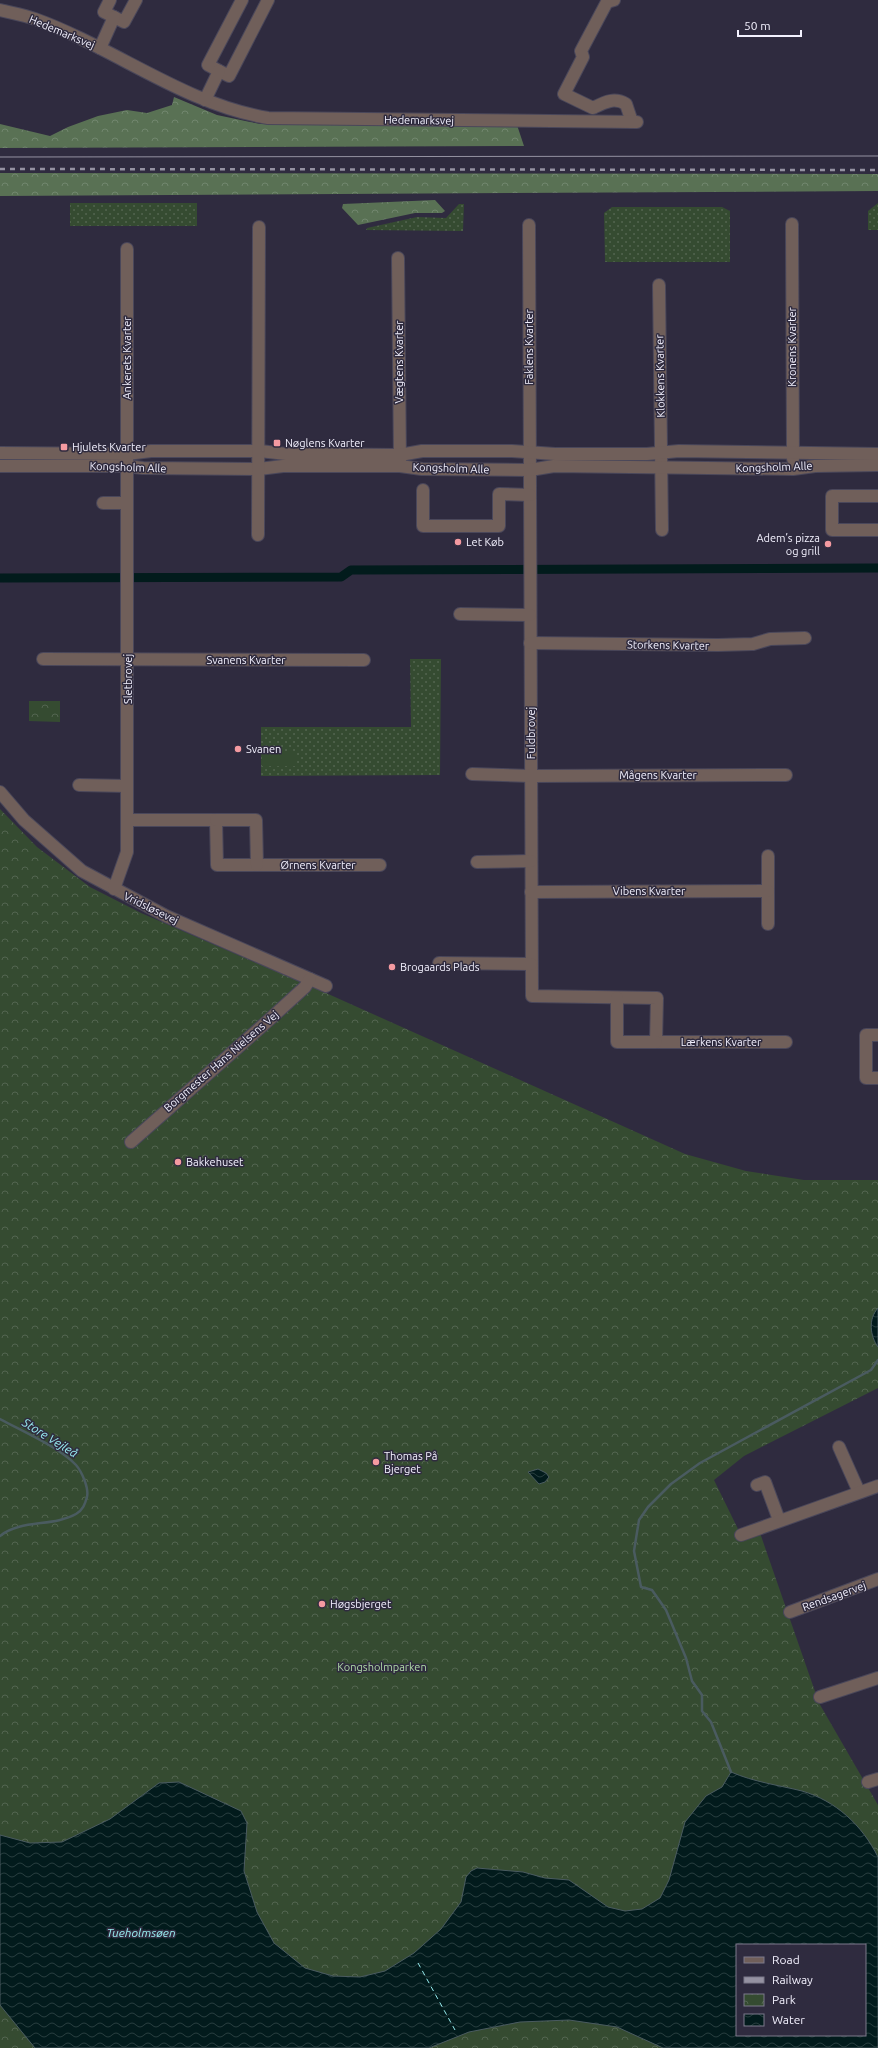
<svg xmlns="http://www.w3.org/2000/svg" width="878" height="2048" font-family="Ubuntu,sans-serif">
<defs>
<pattern id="grass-dots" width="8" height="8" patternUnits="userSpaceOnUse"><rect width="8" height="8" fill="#354b31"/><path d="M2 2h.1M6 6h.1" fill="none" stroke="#536550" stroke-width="1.8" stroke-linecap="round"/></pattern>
<pattern id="forest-crowns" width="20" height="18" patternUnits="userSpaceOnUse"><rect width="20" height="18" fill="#597154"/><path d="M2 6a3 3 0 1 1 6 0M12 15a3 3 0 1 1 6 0" fill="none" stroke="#71866e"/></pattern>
<pattern id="park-crowns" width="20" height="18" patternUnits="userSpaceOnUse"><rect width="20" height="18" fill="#354b31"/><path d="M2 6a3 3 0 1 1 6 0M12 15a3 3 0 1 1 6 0" fill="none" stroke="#536550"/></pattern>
<pattern id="water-waves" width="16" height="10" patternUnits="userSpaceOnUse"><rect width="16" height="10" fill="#021b1c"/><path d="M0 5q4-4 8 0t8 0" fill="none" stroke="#273d3e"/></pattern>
</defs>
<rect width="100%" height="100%" fill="#2f2b3f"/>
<g fill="url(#grass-dots)">
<rect x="70" y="203" width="127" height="23"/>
<polygon points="878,203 878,230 868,230 868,211"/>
<polygon points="459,204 464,204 463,231 366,230 367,228 417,217 446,218"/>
<polygon points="612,207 722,207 730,211 730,262 605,262 604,213"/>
<polygon points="410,659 441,659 440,775 261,776 261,727 411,727"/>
</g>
<g fill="url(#forest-crowns)">
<polygon points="174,97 217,115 260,124 517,125 524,146 0,148 0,124 50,136 68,127 98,116 127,110 147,113 172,105"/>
<polygon points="0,173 878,174 878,191 0,196"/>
<polygon points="435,200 445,211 442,213 415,213 358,225 342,208 343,204"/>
</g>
<g fill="url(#park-crowns)" fill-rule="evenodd">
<polygon points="29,701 60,701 60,722 29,721"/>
<path d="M0,809L37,847L90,887L141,913L326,993L685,1154L746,1171L804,1180H878V1388L744,1456L714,1480L738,1529L759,1530L819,1703L878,1805V2048H0ZM737,1945H865V2035H737Z"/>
</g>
<rect fill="#354b31" x="262" y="752" width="34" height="14"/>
<g fill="url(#water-waves)" stroke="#4a5b60" fill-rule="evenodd">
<path d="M878,1308V1347C870,1336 868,1319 878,1308Z"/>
<polygon points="538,1469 546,1473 549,1477 545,1482 539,1484 528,1472"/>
<path d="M731,1772C754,1782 778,1785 802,1791C836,1801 862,1825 878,1857V2048H663L617,2027L569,2020L520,2022L469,2032L429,2048H35L0,2005V1835L30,1843L62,1842L110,1819L159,1783L179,1782L241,1811L247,1823L244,1871L257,1912L274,1943L305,1968L333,1976L360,1977L385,1971L414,1953L441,1929L461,1902L466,1877L471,1871L477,1868L523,1872L545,1878L569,1880L608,1907L625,1911L642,1909L660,1898L669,1880L685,1822L706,1796L722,1787ZM737,1945H865V2035H737Z"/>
</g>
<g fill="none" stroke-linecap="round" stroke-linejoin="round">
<g stroke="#4a5b60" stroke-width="2.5">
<path d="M0,1419C22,1431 59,1447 76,1465C82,1472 89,1488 87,1497C85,1504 83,1510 76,1514C53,1527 21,1519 0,1536"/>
<polyline points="731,1772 711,1722 702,1711 702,1695 692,1681 686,1658 666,1610 652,1590 641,1587 634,1551 639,1520 648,1507 671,1484 700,1463 871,1370 878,1360"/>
</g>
<polyline stroke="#021b1c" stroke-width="9" points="0,578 341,577 351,570 878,568"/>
<polyline stroke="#98eef1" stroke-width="1" stroke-dasharray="5 4" stroke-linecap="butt" points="418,1963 455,2030"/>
<defs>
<g id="minor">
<polyline points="110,0 104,12 124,22 136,0"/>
<polyline points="242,0 208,65 229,76 268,0"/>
<path d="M614,0L607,2L581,51L583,57L564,94L593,108C605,102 614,97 626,104L632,122"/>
<path d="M0,10C12,13 24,15 35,19C115,48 184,104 268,118L637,122"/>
<polyline points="100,48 114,17"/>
<polyline points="205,100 219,71"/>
<polyline points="792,224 793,459"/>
<polyline points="529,225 532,996 657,998 656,1042 786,1042"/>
<polyline points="398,258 400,463"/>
<polyline points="659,285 662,530"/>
<polyline points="0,453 127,454 151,451 260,451 286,454 400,455 422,451 512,451 555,454 647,454 679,451 878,454"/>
<polyline points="0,466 126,466 143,468 259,469 283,466 400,466 422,469 530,470 554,466 793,469 815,466 878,465"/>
<polyline points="423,490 423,526 499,526 499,494 530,495"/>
<polyline points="878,496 832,496 832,530 878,530"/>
<polyline points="103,503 126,503"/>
<polyline points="258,535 259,227"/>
<polyline points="460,614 530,615"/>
<polyline points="530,643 718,645 753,644 770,639 805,638"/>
<polyline points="43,659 364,660"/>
<polyline points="472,774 531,776 786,775"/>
<polyline points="79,785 127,786"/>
<polyline points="0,792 24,820 82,871 166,916 326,986"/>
<polyline points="127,820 216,820 217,865 380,865"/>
<polyline points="216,820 256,820 257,865"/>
<polyline points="768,856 768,924"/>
<polyline points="477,862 531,861"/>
<polyline points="114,889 127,852 127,249"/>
<polyline points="531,892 768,891"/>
<polyline points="439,963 531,964"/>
<polyline points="617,998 617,1042 656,1042"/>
<polyline points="878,1035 866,1035 866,1078 878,1078"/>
<polyline points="131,1142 270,1019 305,987 310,979"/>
<polyline points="839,1447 859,1492"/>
<polyline points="757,1485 765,1482 779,1520"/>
<polyline points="741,1535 878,1486"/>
<polyline points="790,1612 878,1579"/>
<polyline points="820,1697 878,1678"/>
<polyline points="868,1782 878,1779"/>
</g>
</defs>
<use href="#minor" stroke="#4a475a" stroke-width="14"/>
<use href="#minor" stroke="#705f5a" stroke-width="12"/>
<polyline stroke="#9592a2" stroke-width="1" points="0,157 878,156"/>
<polyline stroke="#9592a2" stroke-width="2.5" stroke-dasharray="5 5" stroke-linecap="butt" points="0,169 878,170"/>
</g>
<g fill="#f49aa1" stroke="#2f2b3f" stroke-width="1.5">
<rect x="273" y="439" width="8" height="8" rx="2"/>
<rect x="60" y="443" width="8" height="8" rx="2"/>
<circle cx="458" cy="542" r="4"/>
<circle cx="828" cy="544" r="4"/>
<circle cx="238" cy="749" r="4"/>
<circle cx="392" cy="967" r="4"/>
<circle cx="178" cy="1162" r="4"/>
<circle cx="376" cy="1462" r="4"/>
<circle cx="322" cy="1604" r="4"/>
</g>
<g text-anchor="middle" stroke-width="3" stroke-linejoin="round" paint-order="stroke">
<g font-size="11" fill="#f3f1fe" stroke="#2f2b3f">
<text transform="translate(62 32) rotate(23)" y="4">Hedemarksvej</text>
<text transform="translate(419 120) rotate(1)" y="4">Hedemarksvej</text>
<text transform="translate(529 347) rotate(-90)" y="4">Faklens Kvarter</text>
<text transform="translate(792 347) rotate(-90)" y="4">Kronens Kvarter</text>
<text transform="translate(127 358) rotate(-90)" y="4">Ankerets Kvarter</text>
<text transform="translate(399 362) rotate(-90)" y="4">Vægtens Kvarter</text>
<text transform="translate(660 376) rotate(-91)" y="4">Klokkens Kvarter</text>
<text transform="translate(128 467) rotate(2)" y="4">Kongsholm Alle</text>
<text transform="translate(774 467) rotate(-2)" y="4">Kongsholm Alle</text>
<text transform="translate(451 468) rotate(2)" y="4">Kongsholm Alle</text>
<text transform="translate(668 645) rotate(1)" y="4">Storkens Kvarter</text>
<text x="246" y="664">Svanens Kvarter</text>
<text transform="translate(128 679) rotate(-90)" y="4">Sletbrovej</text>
<text transform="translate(531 733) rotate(-90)" y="4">Fuldbrovej</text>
<text x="658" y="779">Mågens Kvarter</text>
<text x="318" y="869">Ørnens Kvarter</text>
<text x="649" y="895">Vibens Kvarter</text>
<text transform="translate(151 908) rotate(26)" y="4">Vridsløsevej</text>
<text x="721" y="1046">Lærkens Kvarter</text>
<text transform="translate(221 1061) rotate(-41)" y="4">Borgmester Hans Nielsens Vej</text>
<text transform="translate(834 1596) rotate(-20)" y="4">Rendsagervej</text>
</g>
<g font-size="11" fill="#f3f1fe" stroke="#2f2b3f" text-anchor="start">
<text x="285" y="447">Nøglens Kvarter</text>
<text x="72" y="451">Hjulets Kvarter</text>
<text x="820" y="542" text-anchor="end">Adem’s pizza<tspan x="820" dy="13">og grill</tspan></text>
<text x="466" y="546">Let Køb</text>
<text x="246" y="753">Svanen</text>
<text x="400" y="971">Brogaards Plads</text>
<text x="186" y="1166">Bakkehuset</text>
<text x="384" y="1460">Thomas På<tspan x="384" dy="13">Bjerget</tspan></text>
<text x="330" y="1608">Høgsbjerget</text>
</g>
<g font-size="11" fill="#b0dba7" stroke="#2f2b3f">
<text x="382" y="1671">Kongsholmparken</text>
</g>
<g font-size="12" font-style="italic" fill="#98eef1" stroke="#2f2b3f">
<text transform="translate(50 1438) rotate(32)" y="4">Store Vejleå</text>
<text x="141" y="1937">Tueholmsøen</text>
</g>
</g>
<rect x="736" y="1944" width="130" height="92" fill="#2f2b3f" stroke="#7d7a8b"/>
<rect x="744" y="1957" width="20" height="6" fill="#705f5a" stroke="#7d7a8b"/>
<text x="772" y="1964" font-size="12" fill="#f3f1fe">Road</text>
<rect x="744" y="1977" width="20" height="6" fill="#9592a2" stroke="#7d7a8b"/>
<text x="772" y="1984" font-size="12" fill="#f3f1fe">Railway</text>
<rect x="744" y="1994" width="20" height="12" fill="url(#park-crowns)" stroke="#7d7a8b"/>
<text x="772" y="2004" font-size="12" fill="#f3f1fe">Park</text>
<rect x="744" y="2014" width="20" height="12" fill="url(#water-waves)" stroke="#7d7a8b"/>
<text x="772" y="2024" font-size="12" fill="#f3f1fe">Water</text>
<path d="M738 30v6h63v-6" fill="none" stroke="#f3f1fe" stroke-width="2"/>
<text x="744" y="30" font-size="12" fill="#f3f1fe" stroke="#2f2b3f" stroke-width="3" paint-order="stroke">50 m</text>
</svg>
